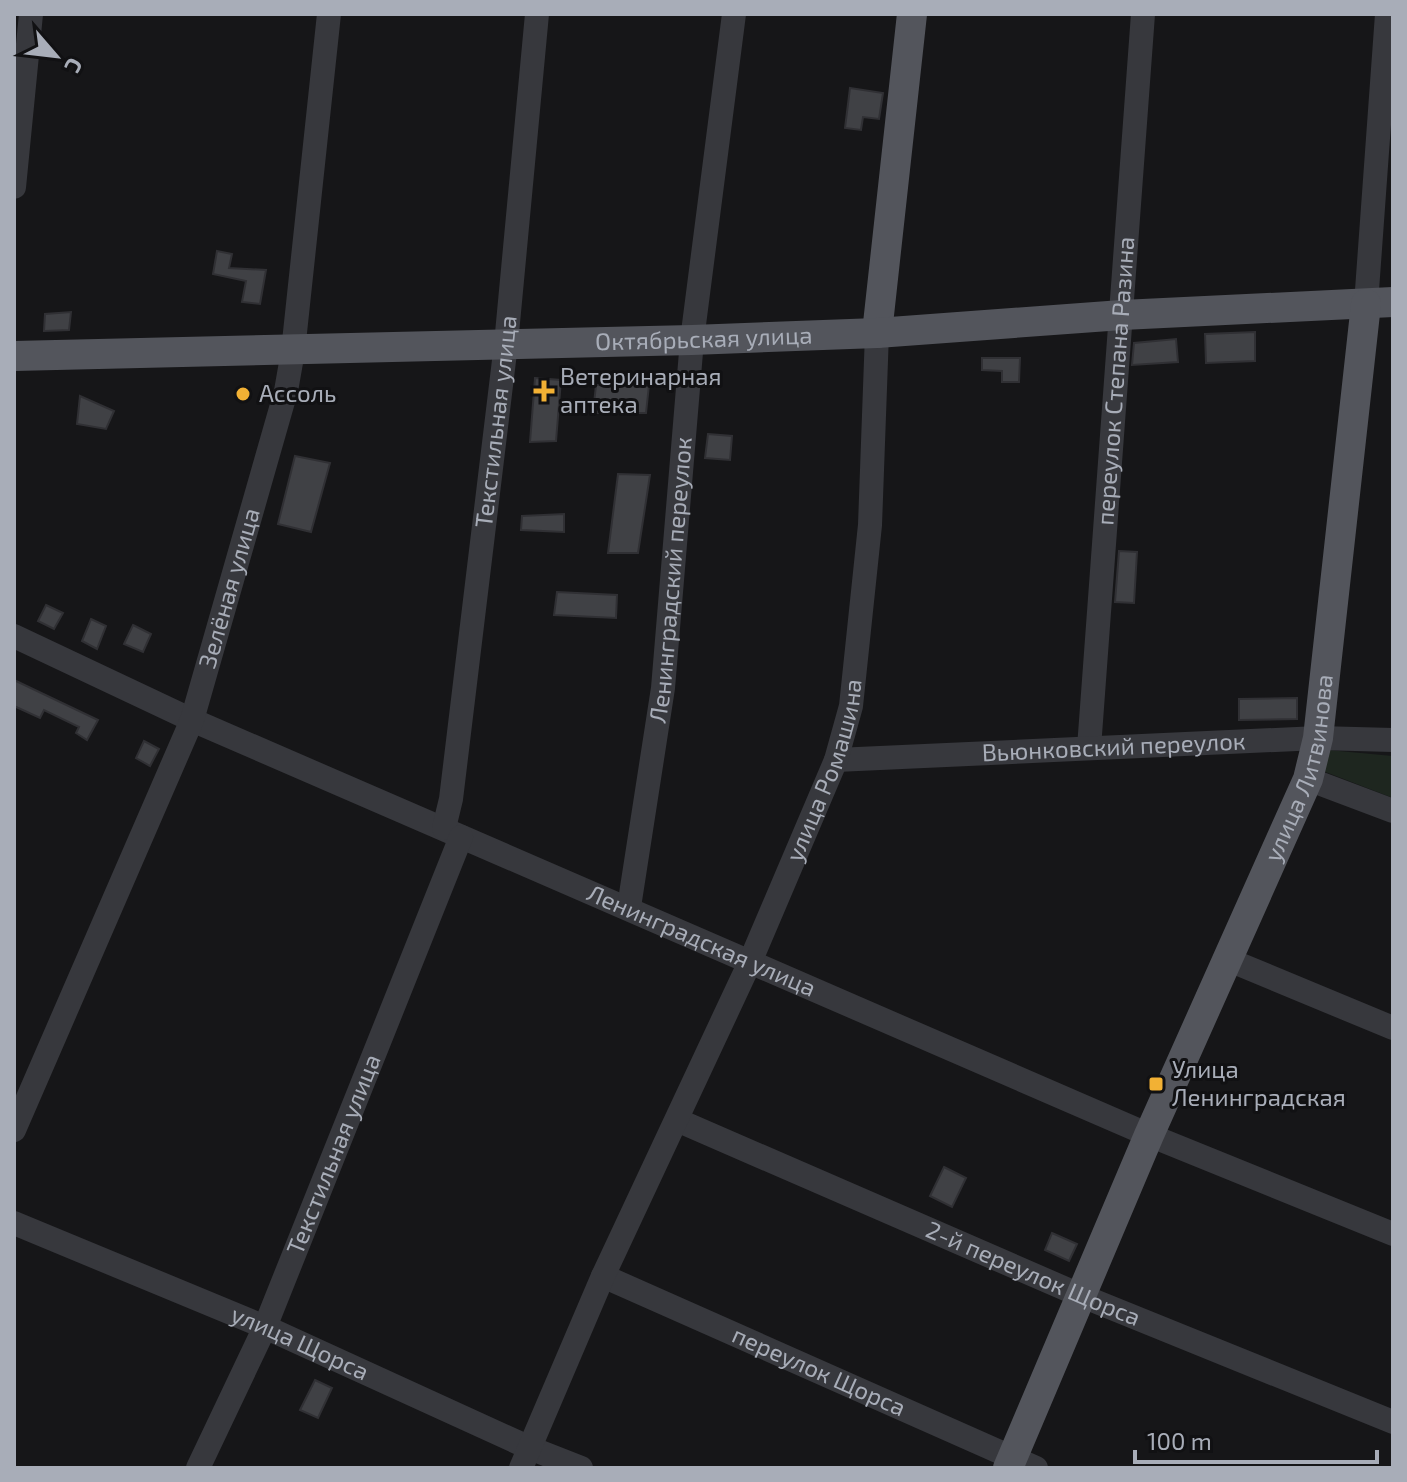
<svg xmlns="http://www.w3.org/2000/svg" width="1407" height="1482" font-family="'Exo 2',sans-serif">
<rect width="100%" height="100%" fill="#161618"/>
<polygon fill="#1e261f" points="1328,750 1393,756 1393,798 1323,771"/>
<g fill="#404145" stroke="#303034" stroke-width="2">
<polygon points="850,88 883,93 879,119 863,117 861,130 845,128"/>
<polygon points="217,251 232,254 229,268 266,270 260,304 242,302 246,281 213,274"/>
<polygon points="71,312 69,330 44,331 45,314"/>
<polygon points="1255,332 1255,361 1206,363 1205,334"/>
<polygon points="1176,339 1178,362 1132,365 1134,343"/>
<polygon points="982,358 1020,358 1019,382 1002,382 1002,371 982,370"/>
<polygon points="535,378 561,380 556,441 530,442"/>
<polygon points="596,385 649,385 646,413 593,413"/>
<polygon points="80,396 114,411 106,429 77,424"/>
<polygon points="708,434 732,436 730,460 705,458"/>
<polygon points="295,456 330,463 311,532 278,524"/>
<polygon points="618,474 650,475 638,553 608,553"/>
<polygon points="564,514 564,532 521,530 522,516"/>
<polygon points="1119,551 1137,552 1134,603 1115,602"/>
<polygon points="557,592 617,595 616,618 554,615"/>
<polygon points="46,605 63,613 54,629 38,621"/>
<polygon points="91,619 106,626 97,649 82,641"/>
<polygon points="133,625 151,634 143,652 124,644"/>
<polygon points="14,680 98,720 87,740 76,733 79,727 44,710 40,718 14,706"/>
<polygon points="1297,698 1297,719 1239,720 1239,699"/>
<polygon points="144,741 159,749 150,766 136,758"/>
<polygon points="944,1167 966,1178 952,1207 930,1196"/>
<polygon points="1052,1233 1077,1244 1069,1261 1045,1250"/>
<polygon points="315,1380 332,1388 318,1418 300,1410"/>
</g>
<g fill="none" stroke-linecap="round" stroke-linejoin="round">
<g stroke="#37383d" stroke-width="24">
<polyline points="14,187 31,14"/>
<polyline points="1366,304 1387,14"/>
<path id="s1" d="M14,636L192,720L1149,1135L1393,1234"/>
<path id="s2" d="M1089,748L1143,14"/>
<path id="s3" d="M836,760L1318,738L1393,740"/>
<polyline points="1308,779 1393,811"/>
<path id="s4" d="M444,828L451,799L506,344L537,14"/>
<path id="s5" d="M629,907L663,688L692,340L734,14"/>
<polyline points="1229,960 1393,1028"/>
<path id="s6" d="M677,1120L1082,1296L1393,1422"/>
<path id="s7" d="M14,1130L192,720L286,391L293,351L329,14"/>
<path id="s8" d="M14,1223L265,1327L530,1448L581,1468"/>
<path id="s9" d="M603,1276L1036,1468"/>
<path id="s10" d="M198,1468L265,1327L461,837"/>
<path id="s11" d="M521,1468L603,1276L750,962L836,760L851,706L870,525L877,333"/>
</g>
<g stroke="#53555c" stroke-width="30">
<polyline points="877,333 912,14"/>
<path id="s12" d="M14,356L692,340L877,333L1122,315L1393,302"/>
<path id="s13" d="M1008,1468L1149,1135L1308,779L1318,738L1366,304"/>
</g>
</g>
<g fill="#f2b134" stroke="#111113" stroke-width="3">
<path d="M540 379h8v8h8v8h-8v8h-8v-8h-8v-8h8z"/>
<circle cx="243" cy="394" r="8"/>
<rect x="1148" y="1076" width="16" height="16" rx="4"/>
</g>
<g text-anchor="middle" stroke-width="6" stroke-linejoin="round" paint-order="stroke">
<g font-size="24" fill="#a8adb8" stroke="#111113">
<text dy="8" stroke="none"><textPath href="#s12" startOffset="690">Октябрьская улица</textPath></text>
<text dy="8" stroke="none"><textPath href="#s2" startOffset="368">переулок Степана Разина</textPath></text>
<text dy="8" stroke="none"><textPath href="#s4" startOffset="410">Текстильная улица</textPath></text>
<text dy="8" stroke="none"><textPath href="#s5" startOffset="330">Ленинградский переулок</textPath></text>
<text dy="8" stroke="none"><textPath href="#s7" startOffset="584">Зелёная улица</textPath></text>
<text dy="8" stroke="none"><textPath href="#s3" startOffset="278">Вьюнковский переулок</textPath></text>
<text dy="8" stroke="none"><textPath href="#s13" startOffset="760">улица Литвинова</textPath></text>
<text dy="8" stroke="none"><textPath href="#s11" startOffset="762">улица Ромашина</textPath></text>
<text dy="8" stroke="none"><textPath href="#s1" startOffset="752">Ленинградская улица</textPath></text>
<text dy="8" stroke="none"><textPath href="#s10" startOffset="342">Текстильная улица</textPath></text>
<text dy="8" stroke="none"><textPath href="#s6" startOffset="388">2-й переулок Щорса</textPath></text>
<text dy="8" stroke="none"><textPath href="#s8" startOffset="310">улица Щорса</textPath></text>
<text dy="8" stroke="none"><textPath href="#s9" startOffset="236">переулок Щорса</textPath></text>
</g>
<g font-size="24" fill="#a8adb8" stroke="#111113" text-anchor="start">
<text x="560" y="385">Ветеринарная<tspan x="560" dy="28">аптека</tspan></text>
<text x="259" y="402">Ассоль</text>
<text x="1172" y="1078">Улица<tspan x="1172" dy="28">Ленинградская</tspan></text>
</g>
</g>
<rect width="1407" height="1482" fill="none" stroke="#a8adb8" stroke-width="32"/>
<g transform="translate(56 56) rotate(118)" stroke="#111113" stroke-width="6" paint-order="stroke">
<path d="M0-6L14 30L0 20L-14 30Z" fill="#a8adb8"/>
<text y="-12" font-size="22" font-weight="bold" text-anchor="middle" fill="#a8adb8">С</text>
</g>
<path d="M1135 1450v12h242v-12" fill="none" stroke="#a8adb8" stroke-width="4"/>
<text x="1147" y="1450" font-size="24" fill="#a8adb8" stroke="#111113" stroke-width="6" paint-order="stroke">100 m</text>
</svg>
